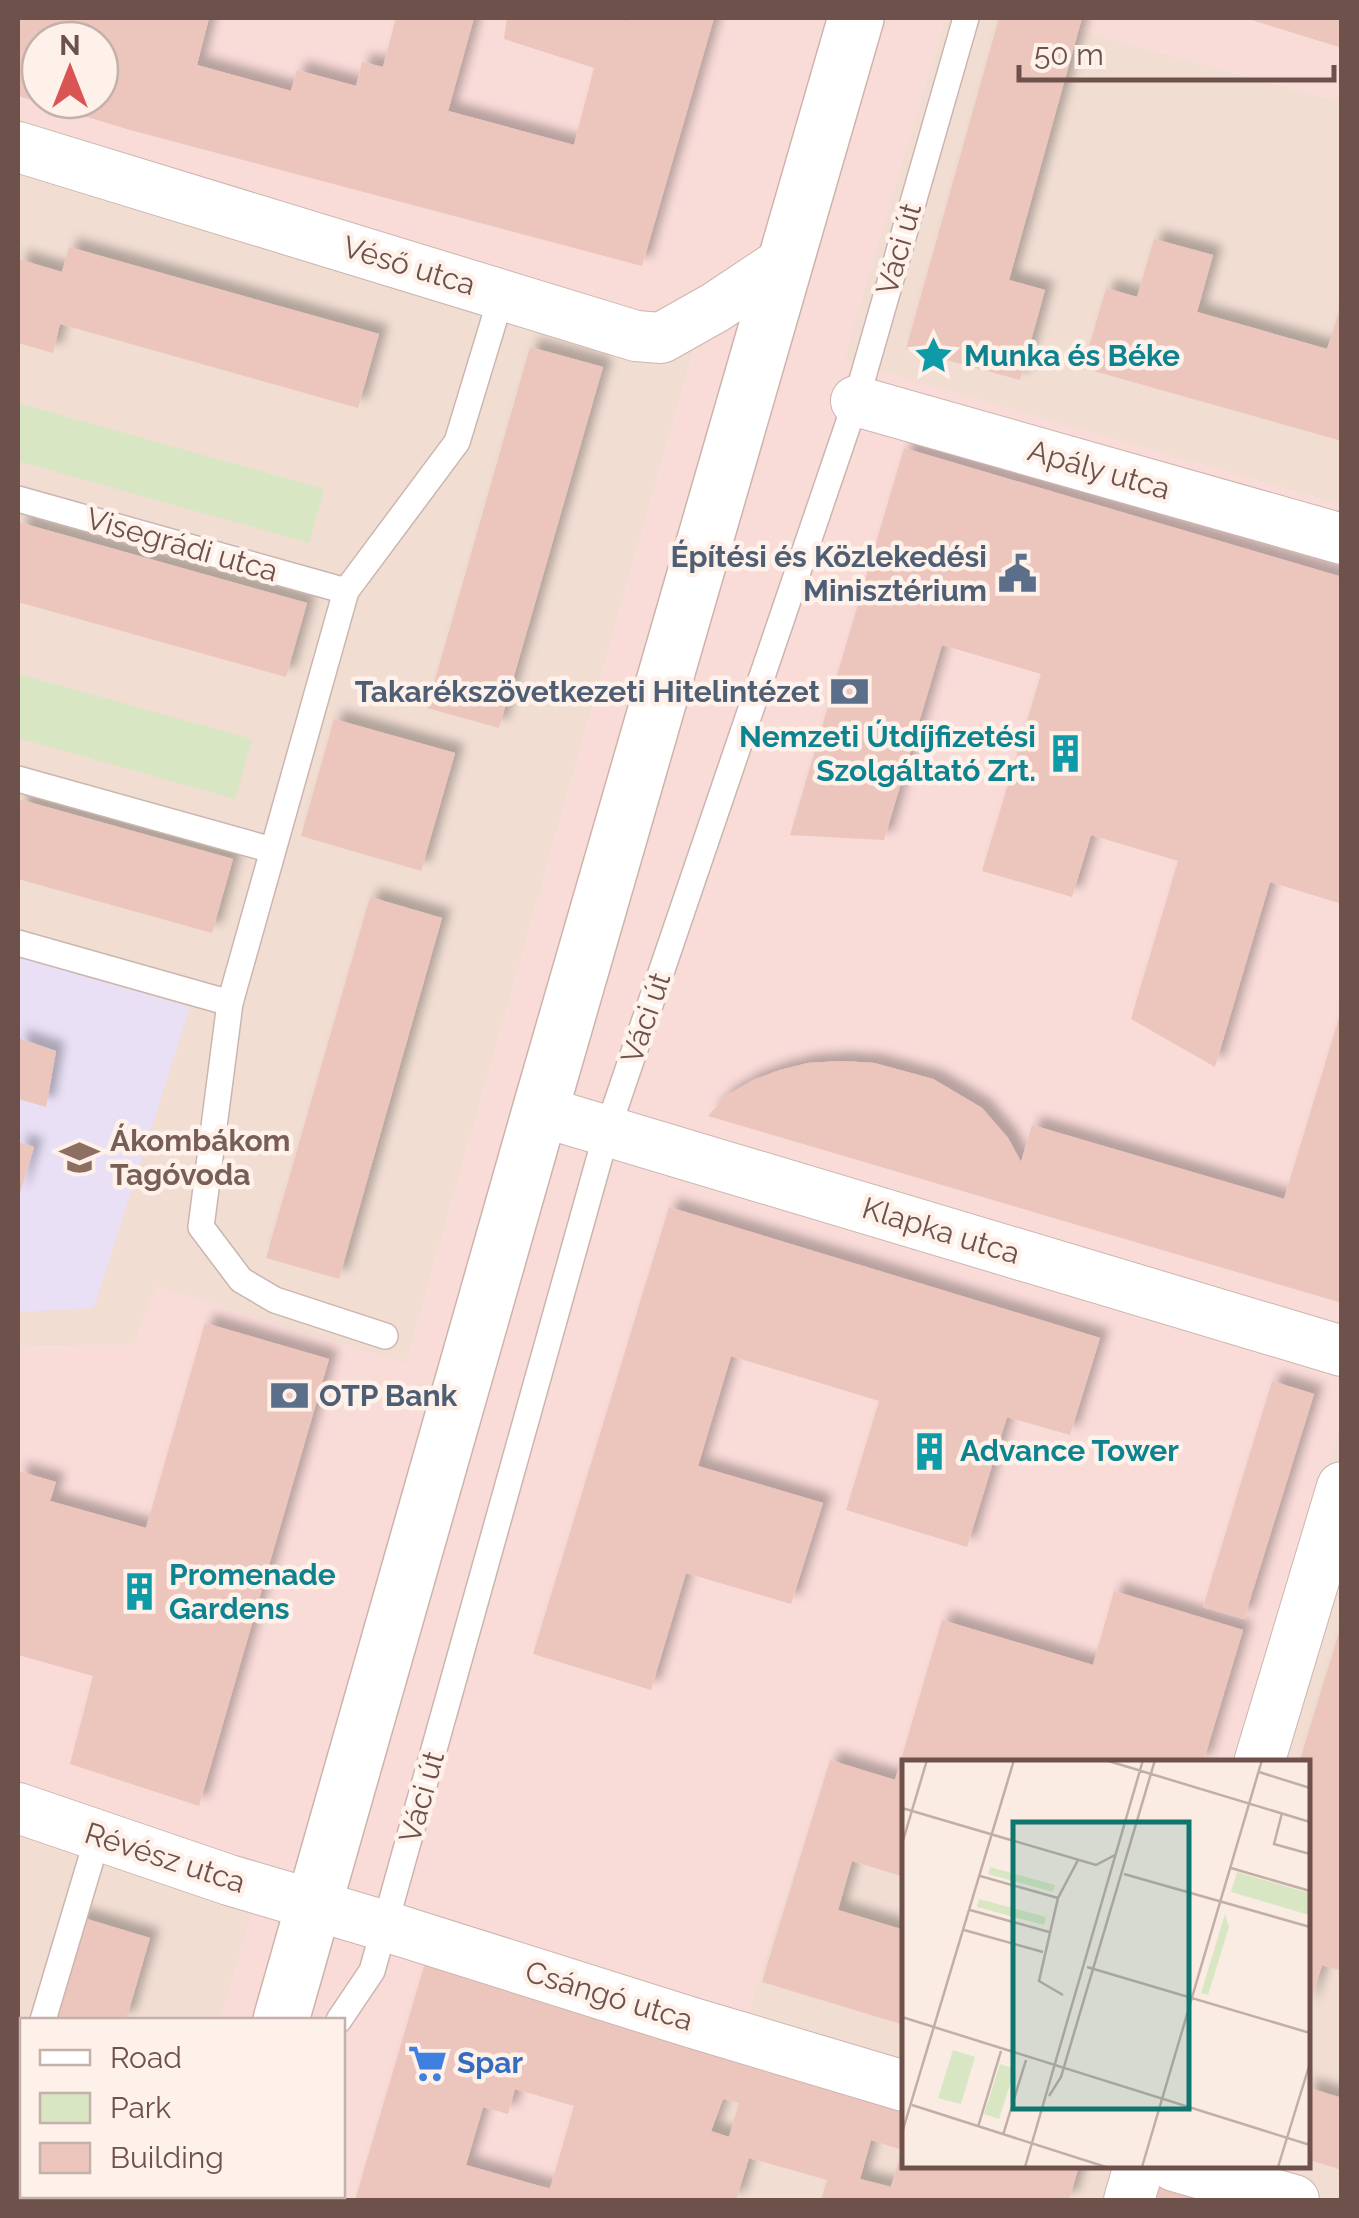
<svg xmlns="http://www.w3.org/2000/svg" width="1359" height="2218" font-family="Raleway,sans-serif">
<defs>
<filter id="shadow"><feDropShadow dx="9" dy="-9" stdDeviation="5" flood-color="#0004"/></filter>
</defs>
<rect width="100%" height="100%" fill="#faece3"/>
<g fill="#f1ddd2">
<polygon points="945,18 1036,18 1341,102 1341,505 843,361"/>
<polygon points="18,123 630,308 698,336 406,1364 156,1287 134,1345 18,1347"/>
<polygon points="1341,1421 1341,2200 691,2200 734,2056 830,1760 904,1782 904,2166 1306,2166 1306,1763 1241,1763"/>
<polygon points="18,1784 264,1868 221,2020 22,2020 22,2196 172,2196 170,2200 18,2200"/>
</g>
<g fill="#f9dbd8" fill-rule="evenodd">
<path d="M18,18H945L844,361L1341,505V1421L1241,1763H904V1782L830,1761L734,2056L691,2200H170L172,2196H342V2020H221L263,1868L18,1784V1347L134,1345L156,1287L406,1364L698,337L630,308L18,123ZM40,40H100V100H40Z"/>
<polygon points="1036,18 1341,18 1341,102"/>
</g>
<polygon fill="#e9e0f6" points="18,957 190,1007 94,1308 18,1312"/>
<g fill="#d8e6c3">
<polygon points="18,403 324,489 309,543 18,461"/>
<polygon points="18,674 252,739 235,799 18,738"/>
</g>
<g fill="#ecc6bd" fill-rule="evenodd" filter="url(#shadow)">
<path d="M18,18H209L197,65L291,91L297,70L356,86L362,62L383,67L396,18H474L448,111L574,145L594,68L504,39L507,18H615L627,21L628,18H714L642,266L130,130L18,96ZM40,40H100V100H40Z"/>
<polygon points="999,18 1082,18 1009,280 1045,290 1020,380 906,349"/>
<polygon points="1245,18 1342,18 1342,48"/>
<polygon points="1154,239 1213,255 1197,312 1327,349 1342,303 1342,441 1083,368 1106,288 1137,297"/>
<polygon points="69,247 379,334 358,408 60,324 53,353 18,343 18,259 62,272"/>
<polygon points="530,347 603,367 499,728 427,708"/>
<polygon points="904,448 1342,577 1342,904 1270,882 1215,1067 1131,1019 1178,861 1091,835 1072,897 982,871 1041,674 942,645 884,840 790,835"/>
<polygon points="18,522 307,603 286,677 18,602"/>
<polygon points="334,719 455,753 421,871 301,836"/>
<polygon points="18,799 233,859 212,933 18,879"/>
<polygon points="370,897 442,918 339,1279 266,1258"/>
<polygon points="1342,1008 1342,1303 708,1116 726,1096 753,1080 780,1070 808,1063 841,1061 874,1063 933,1079 982,1108 1008,1138 1021,1162 1032,1125 1284,1199"/>
<polygon points="18,1038 56,1051 46,1107 18,1099"/>
<polygon points="18,1142 34,1147 18,1199"/>
<polygon points="669,1207 1100,1338 1070,1435 1007,1417 967,1547 846,1510 879,1401 731,1356 698,1466 823,1503 791,1604 686,1573 651,1690 533,1654"/>
<polygon points="205,1323 329,1359 199,1806 70,1764 93,1676 18,1655 18,1471 56,1482 50,1501 146,1528"/>
<polygon points="1272,1381 1314,1394 1244,1619 1203,1607"/>
<polygon points="1114,1591 1243,1630 1203,1763 904,1763 904,1877 852,1861 838,1910 904,1930 904,2025 762,1982 830,1760 895,1780 942,1620 1093,1665"/>
<polygon points="1341,1626 1342,1971 1322,1965 1307,2011 1306,1763 1299,1763"/>
<polygon points="77,1916 150,1938 126,2020 45,2020"/>
<path d="M425,1963L904,2106V2166H1079L1069,2200H821L827,2180L749,2158L736,2200H355ZM515,2089L574,2106L550,2189L466,2165L483,2107L508,2114ZM723,2099L739,2103L729,2137L711,2131ZM871,2140L902,2150L891,2187L860,2179Z"/>
<polygon points="1306,2087 1342,2098 1342,2170 1306,2159"/>
<polygon points="22,2099 22,2196 73,2196 72,2200 18,2200 18,2112"/>
<polygon points="1157,2183 1213,2200 1152,2200"/>
</g>
<g fill="none" stroke-linecap="round" stroke-linejoin="round">
<defs>
<g id="service">
<polyline points="18,499 346,591"/>
<polyline points="18,779 272,850"/>
<polyline points="18,943 230,1003"/>
<polyline points="385,1336 275,1300 241,1280 201,1227 230,1003 346,591 457,442 502,294"/>
<polyline points="43,2020 98,1836"/>
<polyline points="339,2020 372,1971 607,1131 856,401 966,18"/>
<polyline points="18,2105 22,2088"/>
</g>
<g id="minor">
<polyline points="18,147 636,336 661,338 716,307 785,261"/>
<polyline points="856,401 1342,539"/>
<polyline points="540,1111 1342,1351"/>
<polyline points="1259,1763 1342,1487"/>
<polyline points="18,1808 229,1880 385,1926 693,2023 904,2086"/>
<polyline points="1174,2166 1294,2200"/>
<polyline points="1129,2200 1139,2166"/>
</g>
<g id="secondary">
<polyline points="281,2020 540,1111 856,18"/>
<polyline points="230,2200 231,2196"/>
</g>
</defs>
<use href="#service" stroke="#ccb5ae" stroke-width="28"/>
<use href="#minor" stroke="#ccb5ae" stroke-width="52"/>
<use href="#secondary" stroke="#ceb3ab" stroke-width="58"/>
<use href="#service" stroke="#fff" stroke-width="25"/>
<use href="#minor" stroke="#fff" stroke-width="50"/>
<use href="#secondary" stroke="#fff" stroke-width="55"/>
</g>
<defs>
<symbol id="sight-bare" viewBox="-9 -9 18 18"><path d="M0-6L1.8-2.2L6-1.7L2.9 1.2L3.7 5.4L0 3.3L-3.7 5.4L-2.9 1.2L-6-1.7L-1.8-2.2Z" fill="#0f9aa8" stroke="#fdf1e9" stroke-width="2.5" paint-order="stroke"/></symbol>
<symbol id="civic-bare" viewBox="-9 -9 18 18"><path d="M-.6-6.5H3V-4.5H.6V-3L4-1V1h2V6H-6V1h2V-1L-.6-3ZM-1.2 2.5V6h2.4V2.5Z" fill="#5c6f8a" stroke="#fdf1e9" stroke-width="2.5" paint-order="stroke"/></symbol>
<symbol id="bank-bare" viewBox="-9 -9 18 18"><path d="M-6-4H6V4H-6ZM0-2.3a2.3 2.3 0 1 0 0 4.6a2.3 2.3 0 1 0 0-4.6Z" fill="#5c6f8a" stroke="#fdf1e9" stroke-width="2.5" paint-order="stroke"/></symbol>
<symbol id="building-bare" viewBox="-9 -9 18 18"><path d="M-4-6H4V6H1V3H-1V6H-4ZM-2.5-4.3h1.7v1.8h-1.7ZM.8-4.3h1.7v1.8H.8ZM-2.5-1h1.7V.8h-1.7ZM.8-1h1.7V.8H.8Z" fill="#0f9aa8" stroke="#fdf1e9" stroke-width="2.5" paint-order="stroke"/></symbol>
<symbol id="school-bare" viewBox="-9 -9 18 18"><path d="M0-5L7-2L0 1L-7-2ZM-4 1L0 2.5L4 1V4Q0 6-4 4Z" fill="#8d6e63" stroke="#fdf1e9" stroke-width="2.5" paint-order="stroke"/></symbol>
<symbol id="supermarket-bare" viewBox="-9 -9 18 18"><path d="M-6-5.5h2.5l.6 2H6L4.5 2H-2.5L-4.4-4H-6ZM-1.5 3.2a1.3 1.3 0 1 0 .1 0ZM3 3.2a1.3 1.3 0 1 0 .1 0Z" fill="#3f7fe0" stroke="#fdf1e9" stroke-width="2.5" paint-order="stroke"/></symbol>
</defs>
<g fill-rule="evenodd">
<use href="#sight-bare" x="906" y="328" width="55" height="55"/>
<use href="#civic-bare" x="990" y="546" width="55" height="55"/>
<use href="#bank-bare" x="822" y="664" width="55" height="55"/>
<use href="#building-bare" x="1038" y="726" width="55" height="55"/>
<use href="#school-bare" x="52" y="1130" width="55" height="55"/>
<use href="#bank-bare" x="262" y="1368" width="55" height="55"/>
<use href="#building-bare" x="902" y="1424" width="55" height="55"/>
<use href="#building-bare" x="112" y="1564" width="55" height="55"/>
<use href="#supermarket-bare" x="400" y="2036" width="55" height="55"/>
</g>
<g text-anchor="middle" stroke-width="9" stroke-linejoin="round" paint-order="stroke">
<g font-size="30" fill="#6f514c" stroke="#fdf1e9">
<text transform="translate(899 249) rotate(-74)" y="10">Váci út</text>
<text transform="translate(409 266) rotate(17)" y="10">Véső utca</text>
<text transform="translate(1099 470) rotate(16)" y="10">Apály utca</text>
<text transform="translate(182 545) rotate(16)" y="10">Visegrádi utca</text>
<text transform="translate(646 1018) rotate(-71)" y="10">Váci út</text>
<text transform="translate(941 1231) rotate(17)" y="10">Klapka utca</text>
<text transform="translate(422 1797) rotate(-74)" y="10">Váci út</text>
<text transform="translate(165 1858) rotate(18)" y="10">Révész utca</text>
<text transform="translate(609 1996) rotate(17)" y="10">Csángó utca</text>
</g>
<g font-size="30" font-weight="bold" fill="#0d838f" stroke="#fdf1e9" text-anchor="start">
<text x="964" y="366">Munka és Béke</text>
<text x="1036" y="747" text-anchor="end">Nemzeti Útdíjfizetési<tspan x="1036" dy="34">Szolgáltató Zrt.</tspan></text>
<text x="960" y="1461">Advance Tower</text>
<text x="169" y="1585">Promenade<tspan x="169" dy="34">Gardens</tspan></text>
</g>
<g font-size="30" font-weight="bold" fill="#4e5e75" stroke="#fdf1e9" text-anchor="end">
<text x="987" y="567">Építési és Közlekedési<tspan x="987" dy="34">Minisztérium</tspan></text>
<text x="820" y="702">Takarékszövetkezeti Hitelintézet</text>
<text x="319" y="1406" text-anchor="start">OTP Bank</text>
</g>
<g font-size="30" font-weight="bold" fill="#785e54" stroke="#fdf1e9" text-anchor="start">
<text x="110" y="1151">Ákombákom<tspan x="110" dy="34">Tagóvoda</tspan></text>
</g>
<g font-size="30" font-weight="bold" fill="#366cbe" stroke="#fdf1e9" text-anchor="start">
<text x="457" y="2073">Spar</text>
</g>
</g>
<g transform="translate(902 1760)">
<rect width="408" height="408" fill="#faece3"/>
<path d="M88,107L153,125L151,132L86,114ZM335,112L407,133V155L329,132ZM77,139L144,157L142,165L75,147ZM323,154L327,167L306,235L299,233ZM51,290L73,297L59,344L36,338ZM98,304L113,309L97,359L82,354Z" fill="#d8e6c3"/>
<path fill="none" stroke="#c2aea7" stroke-width="2.5" d="M203,0L408,62M357,12L408,28M0,48L194,105L213,95M380,53L372,84L408,94M0,84L25,0M329,108L408,131M222,114L408,167M78,116L156,138M68,150L147,172M62,170L141,192M185,207L408,273M161,235L137,221L156,138L176,100M0,257L408,385M147,336L159,317L253,0M10,345L204,407M76,367L99,291M0,373L112,0M101,375L124,300M123,407L241,0M240,407L360,0M376,407L408,303"/>
<path fill="#0f766e" fill-opacity="0.15" stroke="#0f766e" stroke-width="5" d="M111,62H287V349H111Z"/>
<rect width="408" height="408" fill="none" stroke="#6f514c" stroke-width="5"/>
</g>
<rect width="1359" height="2218" fill="none" stroke="#6f514c" stroke-width="40"/>
<rect x="20" y="2018" width="325" height="180" fill="#fdf1e9" stroke="#c4b1aa" stroke-width="2.5"/>
<rect x="40" y="2050" width="50" height="15" fill="#ffffff" stroke="#c4b1aa" stroke-width="2.5"/>
<text x="110" y="2068" font-size="30" fill="#6f514c">Road</text>
<rect x="40" y="2093" width="50" height="30" fill="#d8e6c3" stroke="#c4b1aa" stroke-width="2.5"/>
<text x="110" y="2118" font-size="30" fill="#6f514c">Park</text>
<rect x="40" y="2143" width="50" height="30" fill="#ecc6bd" stroke="#c4b1aa" stroke-width="2.5"/>
<text x="110" y="2168" font-size="30" fill="#6f514c">Building</text>
<g transform="translate(70 70)"><circle r="48" fill="#fdf1e9" stroke="#c4b1aa" stroke-width="2.5"/>
<path d="M0-8L18 38L0 25L-18 38Z" fill="#d95553"/>
<text y="-15" font-size="28" font-weight="bold" text-anchor="middle" fill="#6f514c">N</text>
</g>
<path d="M1019 65v15h315v-15" fill="none" stroke="#6f514c" stroke-width="5"/>
<text x="1034" y="65" font-size="30" fill="#6f514c" stroke="#fdf1e9" stroke-width="8" paint-order="stroke">50 m</text>
</svg>
